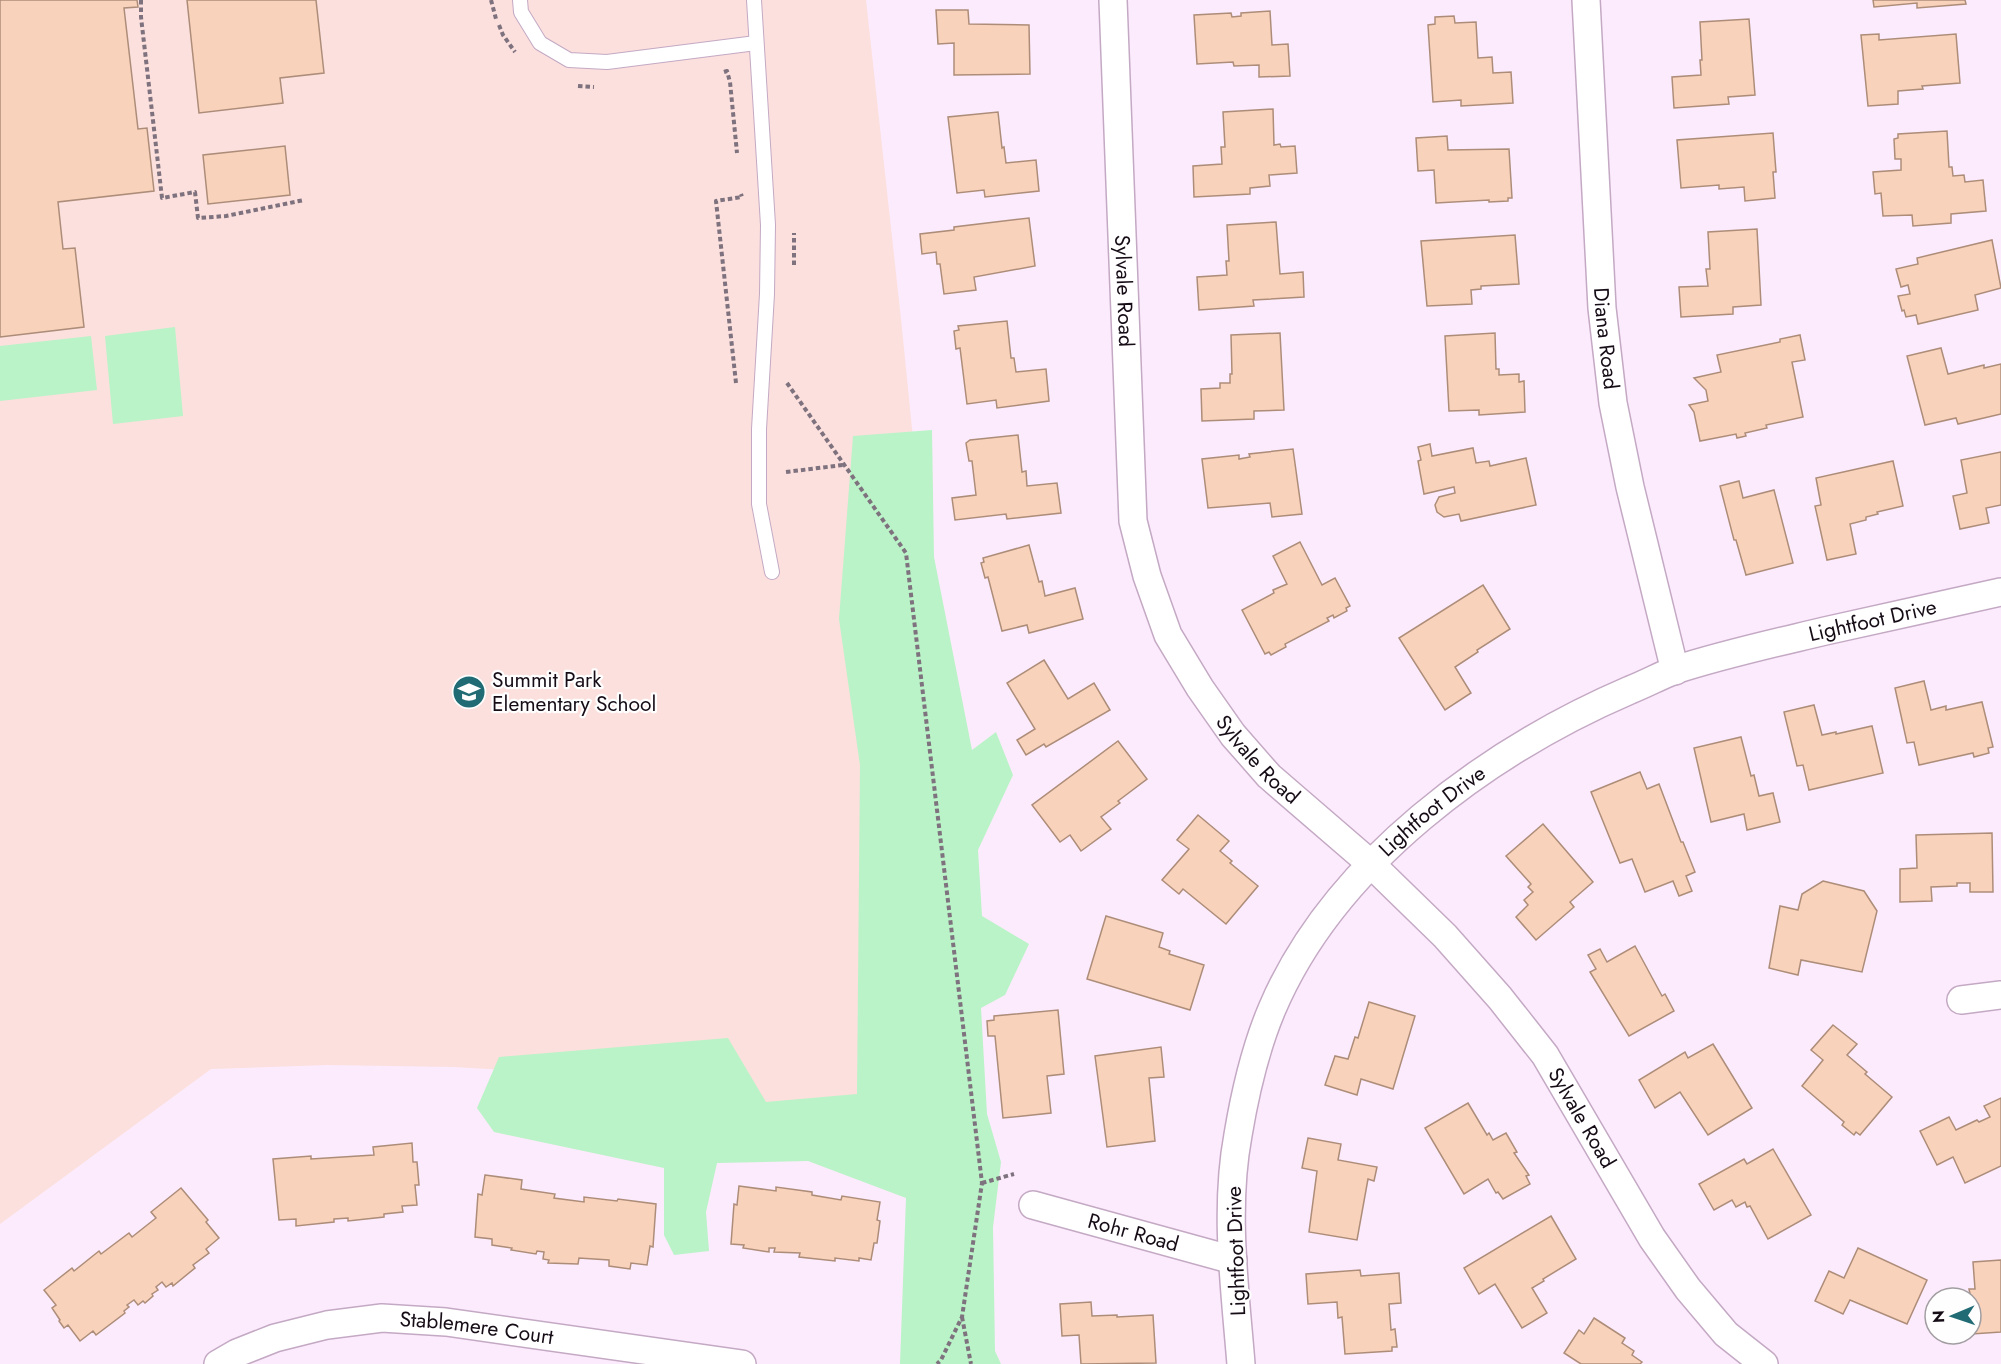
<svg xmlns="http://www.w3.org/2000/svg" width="2001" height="1364" font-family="Jost,sans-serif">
<rect width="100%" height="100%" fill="#fcebfc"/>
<polygon fill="#fbe0dd" points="0,0 866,0 901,319 985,1155 537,1072 454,1067 327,1065 211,1069 0,1224"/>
<g fill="#baf3c7">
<polygon points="175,327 183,416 113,424 105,336"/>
<polygon points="91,336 97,390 0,401 0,346"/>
<polygon points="932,430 934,557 972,750 996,732 1013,775 978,850 982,916 1029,944 1005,995 981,1008 987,1114 1001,1162 993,1227 995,1351 1001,1364 900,1364 906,1198 808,1161 717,1163 706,1212 709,1251 674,1255 664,1235 664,1168 494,1132 477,1108 499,1057 728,1038 766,1102 857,1094 860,765 839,619 853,436"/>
</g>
<g fill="#f9d2bb" stroke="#ad8d79" stroke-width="1.5">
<polygon points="0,0 137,0 138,7 124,8 138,129 147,128 154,191 58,202 63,249 75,248 84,327 0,337"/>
<polygon points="187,0 316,0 324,73 280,78 283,103 199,113"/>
<polygon points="1873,0 1965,0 1966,4 1917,8 1917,3 1874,7"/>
<polygon points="936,10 968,10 969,24 1029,25 1030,74 954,75 954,43 938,44"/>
<polygon points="1270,11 1272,45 1288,44 1290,76 1259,77 1259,65 1234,66 1233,62 1197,64 1194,15 1231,13 1232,17 1241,16 1241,13"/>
<polygon points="1454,16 1455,23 1476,22 1478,58 1492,57 1493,73 1511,72 1513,103 1461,106 1461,100 1433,102 1428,25 1435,24 1435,17"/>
<polygon points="1749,19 1755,95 1728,97 1729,104 1674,108 1672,77 1701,75 1700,60 1702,60 1700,22"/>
<polygon points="1879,34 1879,40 1956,34 1960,83 1922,86 1923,89 1898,91 1898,104 1868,106 1861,35"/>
<polygon points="1273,109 1274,145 1280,144 1281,147 1295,146 1297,173 1269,175 1270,186 1250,188 1250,194 1194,197 1193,166 1222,164 1221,147 1225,147 1223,112"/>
<polygon points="998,112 1002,148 1004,147 1006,163 1036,160 1039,191 985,197 984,190 957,193 948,117"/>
<polygon points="1947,131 1949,167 1952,167 1953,176 1964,175 1965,182 1983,180 1986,211 1951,214 1951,223 1913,226 1912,215 1883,216 1881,193 1875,194 1873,172 1901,170 1901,159 1895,159 1894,139 1898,138 1898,134"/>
<polygon points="1773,133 1776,172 1773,172 1775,198 1745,201 1744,187 1719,189 1719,185 1681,188 1677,140"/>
<polygon points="1447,136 1448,150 1509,149 1512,198 1508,198 1508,201 1489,202 1489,200 1436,203 1434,170 1418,171 1416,138"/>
<polygon points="285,146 290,195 208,204 203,155"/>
<polygon points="1029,218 1035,266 974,277 976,290 944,294 940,264 937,264 936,252 922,254 920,234 954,230 954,227"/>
<polygon points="1276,222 1280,274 1303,272 1304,297 1253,300 1254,306 1199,310 1197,277 1227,275 1226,261 1229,261 1227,225"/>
<polygon points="1757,229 1761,305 1733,307 1733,314 1681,317 1679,287 1708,286 1706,269 1710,269 1708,232"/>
<polygon points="1515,235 1519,284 1481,286 1481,289 1471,290 1472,304 1427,306 1421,241"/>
<polygon points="1992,240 2001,288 1975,295 1978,310 1918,324 1916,315 1906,317 1904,310 1902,311 1898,296 1910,294 1908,285 1901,287 1896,269 1918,264 1917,258"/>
<polygon points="1007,321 1011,358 1014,358 1016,372 1046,369 1049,401 997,408 996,400 967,404 960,348 956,349 954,331 959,330 958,326"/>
<polygon points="1280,333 1284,410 1254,411 1254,419 1202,421 1201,389 1220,388 1220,383 1230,383 1230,374 1232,374 1231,335"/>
<polygon points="1495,333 1496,369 1499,369 1499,375 1519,374 1519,382 1524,381 1525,412 1479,415 1479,410 1449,411 1445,336"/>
<polygon points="1800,335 1805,360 1792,362 1803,417 1766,425 1767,428 1745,433 1746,436 1737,438 1736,434 1700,441 1694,412 1689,405 1708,401 1706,390 1694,378 1721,372 1717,355 1780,342 1780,339"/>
<polygon points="1941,348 1948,374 1984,365 1984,368 2001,364 2001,414 1958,424 1956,418 1925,425 1907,356"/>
<polygon points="1018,435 1022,472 1026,471 1027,486 1057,483 1061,513 1007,519 1006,514 955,520 952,498 976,495 972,461 969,461 966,443 970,440"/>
<polygon points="1430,444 1432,456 1473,448 1476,463 1489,461 1490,466 1526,458 1536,505 1461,521 1459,514 1444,517 1437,512 1435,505 1439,497 1455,493 1454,487 1424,494 1418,461 1421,460 1418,447"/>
<polygon points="1293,449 1302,514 1272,517 1270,503 1208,508 1202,459 1239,455 1239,459 1250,457 1249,454"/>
<polygon points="2001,452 2001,505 1986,508 1989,523 1960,529 1953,496 1967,493 1961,460"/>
<polygon points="1893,461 1903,506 1877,512 1878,514 1866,517 1866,520 1850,524 1856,554 1827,560 1815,506 1821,505 1816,478"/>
<polygon points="1739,481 1743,498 1774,490 1793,563 1746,575 1736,540 1734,540 1720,486"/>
<polygon points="1300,542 1322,585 1335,578 1350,606 1346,608 1347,611 1334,618 1333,615 1327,618 1329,621 1285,644 1286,647 1271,655 1269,652 1265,654 1242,610 1274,593 1273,590 1287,584 1273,556"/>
<polygon points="1029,545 1039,582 1042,581 1045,596 1075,588 1083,619 1029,633 1027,625 1002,631 988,577 985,578 981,563 984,562 983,558"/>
<polygon points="1483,585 1510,629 1477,650 1478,652 1455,667 1471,693 1445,710 1399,638"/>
<polygon points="1044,660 1068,699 1094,683 1110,710 1046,747 1044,744 1026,755 1017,740 1035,729 1007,683"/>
<polygon points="1924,681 1931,710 1946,706 1946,710 1982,702 1993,747 1988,748 1989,753 1974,757 1973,753 1919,765 1914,742 1907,743 1895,688"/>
<polygon points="1814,705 1822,735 1836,732 1836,734 1872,726 1883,773 1809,790 1803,765 1797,766 1784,712"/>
<polygon points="1741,737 1751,776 1754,775 1759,796 1773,793 1780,822 1747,830 1744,814 1711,822 1694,748"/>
<polygon points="1118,741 1147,779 1118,801 1120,803 1101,817 1111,829 1081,851 1070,835 1060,842 1032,805"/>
<polygon points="1640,772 1647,789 1659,784 1681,842 1683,842 1695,872 1686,876 1692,891 1679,896 1673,881 1645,892 1632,859 1620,863 1591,792"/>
<polygon points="1198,815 1229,841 1220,851 1232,861 1230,863 1258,886 1226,924 1183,889 1179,894 1162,880 1189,849 1177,840"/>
<polygon points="1543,824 1593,882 1570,902 1574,907 1536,940 1516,917 1528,905 1524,900 1533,892 1528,887 1531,884 1506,856"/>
<polygon points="1992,833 1993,892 1970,892 1970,883 1957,883 1957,886 1931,887 1932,901 1900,902 1900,869 1917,868 1916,835"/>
<polygon points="1823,881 1864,891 1877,911 1862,972 1801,960 1798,975 1769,968 1780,906 1798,910 1802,894"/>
<polygon points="1106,916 1163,933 1159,947 1170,951 1169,954 1204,965 1190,1010 1087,979"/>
<polygon points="1635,946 1662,996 1665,994 1674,1011 1629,1036 1590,972 1596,969 1588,955 1600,949 1607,962"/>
<polygon points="1369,1002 1415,1016 1393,1089 1361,1079 1357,1095 1325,1085 1335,1056 1348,1059 1355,1037 1358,1038"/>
<polygon points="1058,1010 1064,1074 1047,1076 1051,1113 1003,1118 995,1036 988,1036 987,1021 994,1020 994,1016"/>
<polygon points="1833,1025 1857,1044 1847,1055 1867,1072 1865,1074 1892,1097 1860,1135 1856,1132 1854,1135 1842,1125 1844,1122 1802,1086 1823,1060 1811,1050"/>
<polygon points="1713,1044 1752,1108 1708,1135 1680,1092 1655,1108 1639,1080 1685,1052 1688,1058"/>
<polygon points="1161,1047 1164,1077 1149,1078 1155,1141 1107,1147 1095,1056"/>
<polygon points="2001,1098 2001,1166 1965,1183 1953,1157 1937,1165 1920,1131 1949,1117 1956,1130 1977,1120 1979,1122 1990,1117 1984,1106"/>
<polygon points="1468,1103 1487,1135 1489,1133 1493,1140 1506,1133 1517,1152 1514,1153 1529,1175 1526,1176 1530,1184 1503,1199 1498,1192 1496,1193 1488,1179 1464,1194 1425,1128"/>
<polygon points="1308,1138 1341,1144 1338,1160 1377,1167 1374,1181 1368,1179 1357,1240 1309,1232 1317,1171 1302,1168"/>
<polygon points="412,1143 413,1162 417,1162 419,1185 415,1185 417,1205 402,1206 403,1212 384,1214 384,1217 348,1221 348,1218 334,1219 334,1222 296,1226 296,1219 279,1220 273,1159 311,1156 311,1159 374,1155 373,1147"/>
<polygon points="1773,1149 1811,1215 1768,1239 1750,1206 1747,1207 1745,1202 1736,1207 1732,1200 1714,1210 1699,1184 1744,1159 1747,1164"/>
<polygon points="485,1175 522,1180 521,1189 555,1194 554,1198 584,1202 584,1197 617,1201 618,1199 656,1204 653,1247 650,1246 647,1265 631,1263 630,1269 609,1266 609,1260 579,1258 578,1264 548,1263 549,1260 543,1259 544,1252 537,1251 536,1254 511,1250 512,1248 492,1245 492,1239 475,1237 478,1194 482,1195"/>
<polygon points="739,1186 776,1191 776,1187 812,1192 812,1195 841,1200 842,1196 880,1202 877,1220 880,1221 877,1243 874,1243 871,1260 859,1258 859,1261 835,1258 835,1261 799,1257 800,1253 774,1252 775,1248 769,1248 769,1252 743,1248 744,1245 731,1244 734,1204 737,1205"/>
<polygon points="181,1188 208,1220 206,1222 219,1238 206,1249 209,1253 193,1265 195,1268 173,1286 172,1283 166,1287 162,1282 156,1287 158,1290 152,1294 153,1296 145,1303 143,1301 138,1305 134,1300 127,1305 129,1307 124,1311 125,1313 96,1335 93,1331 80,1341 68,1325 64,1328 59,1321 60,1320 52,1308 56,1305 44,1290 72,1268 74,1271 99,1251 101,1254 129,1233 132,1237 156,1218 151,1212"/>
<polygon points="1551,1216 1576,1259 1543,1279 1544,1281 1532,1288 1547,1313 1522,1328 1495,1284 1479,1294 1464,1268"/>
<polygon points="1858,1248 1927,1280 1907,1324 1850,1300 1843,1314 1815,1301 1829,1271 1844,1278"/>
<polygon points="2001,1260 2001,1332 1972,1334 1971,1298 1969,1289 1975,1289 1973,1262"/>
<polygon points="1360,1270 1361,1276 1399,1273 1401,1303 1389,1304 1391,1330 1395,1329 1397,1347 1392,1347 1392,1351 1345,1354 1342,1317 1338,1318 1337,1302 1308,1304 1306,1274"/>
<polygon points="1091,1302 1092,1316 1117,1315 1117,1317 1153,1315 1156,1363 1081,1364 1079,1335 1062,1336 1060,1304"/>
<polygon points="1594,1318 1625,1338 1622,1343 1634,1351 1632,1355 1642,1362 1640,1364 1581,1364 1564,1353 1579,1330 1584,1334"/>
</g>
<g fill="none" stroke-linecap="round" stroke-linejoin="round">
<defs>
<g id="service">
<polyline points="520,0 521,12 540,43 569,60 607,62 756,43"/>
<polyline points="754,0 768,225 767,294 759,429 759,504 772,572"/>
</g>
<g id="minor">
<path id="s1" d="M1113,0L1133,521L1147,576L1168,635L1200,688L1233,735L1269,776L1371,864L1445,936L1500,998L1545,1055L1652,1238L1688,1289L1726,1334L1764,1364"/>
<path id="s2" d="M1586,0L1602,308L1613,403L1630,487L1675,671"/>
<polyline points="1961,1000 2001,995"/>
<path id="s3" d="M1033,1205L1233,1260"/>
<path id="s4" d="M218,1364L237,1353L275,1338L327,1325L382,1318L446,1322L742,1364"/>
<path id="s5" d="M1241,1364C1235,1289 1224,1210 1238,1135C1245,1093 1255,1049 1272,1009C1334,863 1488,751 1630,690C1645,684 1660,676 1675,670C1724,654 1775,643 1825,631C1884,618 1942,605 2001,592"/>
</g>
</defs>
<use href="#service" stroke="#c4a9c4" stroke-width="16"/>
<use href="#minor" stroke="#c4a9c4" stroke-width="30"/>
<g stroke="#7f727f" stroke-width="4" stroke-dasharray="4.5 3" stroke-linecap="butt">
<polyline points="141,0 141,17 162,198 195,192 198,218 226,216 304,200"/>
<polyline points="491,0 496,19"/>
<polyline points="499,25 503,35 515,52"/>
<polyline points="724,72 727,71 730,82 737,153"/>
<polyline points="578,86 594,87"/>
<polyline points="794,265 794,233"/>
<polyline points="736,383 716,201 742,197 741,194"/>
<polyline points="787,383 906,553 982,1183 962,1317 941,1360 937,1364"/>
<polyline points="786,472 843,465"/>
<polyline points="982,1183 1014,1174"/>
<polyline points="962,1317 971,1364"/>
</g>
<use href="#service" stroke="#fff" stroke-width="14"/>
<use href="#minor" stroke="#fff" stroke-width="27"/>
</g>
<defs>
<symbol id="school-disc" viewBox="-11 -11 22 22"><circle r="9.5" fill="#216c74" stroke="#fefefe"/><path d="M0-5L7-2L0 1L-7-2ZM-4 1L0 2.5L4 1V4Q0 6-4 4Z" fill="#fff"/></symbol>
</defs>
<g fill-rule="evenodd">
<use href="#school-disc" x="450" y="673" width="38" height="38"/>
</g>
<g text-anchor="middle" stroke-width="4.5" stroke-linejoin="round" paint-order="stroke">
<g font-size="21" fill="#160c16" stroke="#fefefe">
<text dy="7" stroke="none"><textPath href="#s1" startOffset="291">Sylvale Road</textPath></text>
<text dy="7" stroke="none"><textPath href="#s2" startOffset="339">Diana Road</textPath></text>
<text dy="7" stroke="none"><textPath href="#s5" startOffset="1104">Lightfoot Drive</textPath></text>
<text dy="7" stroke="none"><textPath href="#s1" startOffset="795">Sylvale Road</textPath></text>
<text dy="7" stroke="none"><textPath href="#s5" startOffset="618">Lightfoot Drive</textPath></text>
<text dy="7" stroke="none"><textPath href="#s1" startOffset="1281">Sylvale Road</textPath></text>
<text dy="7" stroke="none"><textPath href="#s3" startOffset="104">Rohr Road</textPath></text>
<text transform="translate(1236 1251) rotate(-92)" y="7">Lightfoot Drive</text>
<text dy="7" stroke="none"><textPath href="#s4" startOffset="267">Stablemere Court</textPath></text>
</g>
<g font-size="21" fill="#160c16" stroke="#fefefe" text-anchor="start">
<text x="492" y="687">Summit Park<tspan x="492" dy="24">Elementary School</tspan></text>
</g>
</g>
<g transform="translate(1953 1316) rotate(268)"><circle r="28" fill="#fefefe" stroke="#a19da1" stroke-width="1.5"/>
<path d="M0-4.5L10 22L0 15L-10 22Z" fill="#216c74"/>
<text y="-9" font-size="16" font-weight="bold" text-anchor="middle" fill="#160c16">N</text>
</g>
</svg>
